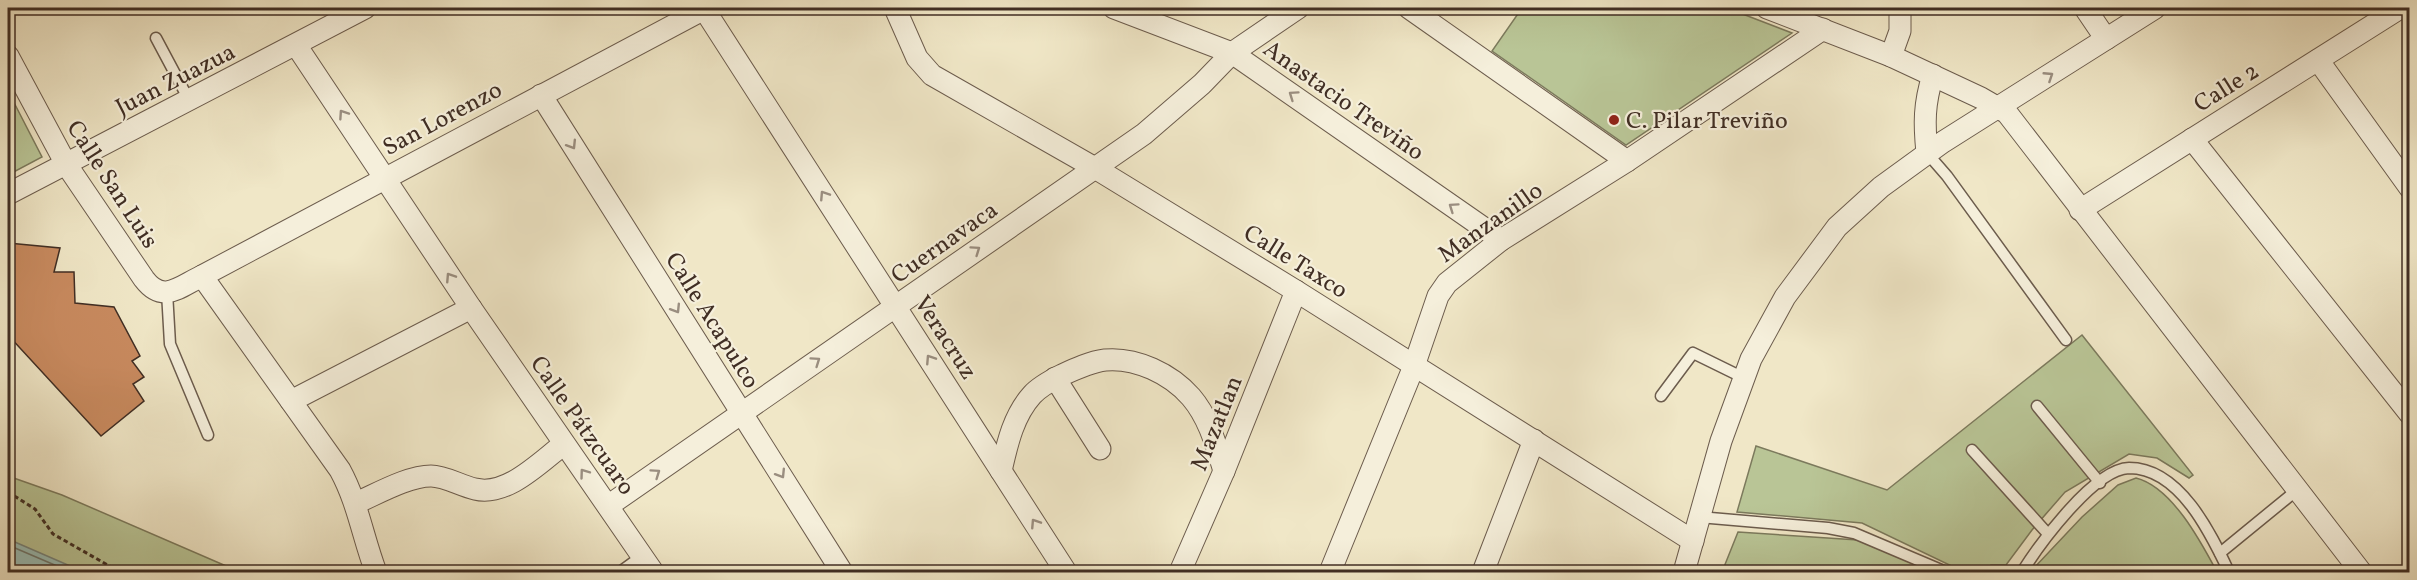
<svg xmlns="http://www.w3.org/2000/svg" width="2417" height="580" font-family="Vollkorn,serif">
<rect width="100%" height="100%" fill="#f0e7c7"/>
<filter id="stains"><feTurbulence type="fractalNoise" baseFrequency=".00333" numOctaves="4"/><feColorMatrix values="0 0 0 0 .2 0 0 0 0 .09 0 0 0 0 .02 0 0 0 .5 -.17"/></filter>
<radialGradient id="worn" r=".72"><stop offset=".6" stop-color="#630" stop-opacity="0"/><stop offset="1" stop-color="#630" stop-opacity=".3"/></radialGradient>
<g fill="#b9c596" stroke="#7c7a5d" stroke-width="1.5">
<polygon points="1522,8 1727,8 1792,33 1626,145 1492,51"/>
<polygon points="8,91 42,157 8,175"/>
<polygon points="2082,335 2193,475 2189,478 2157,458 2129,454 2065,492 2032,530 2006,565 1991,565 1981,572 1964,572 1862,523 1737,512 1756,446 1887,490"/>
<polygon points="8,476 62,495 240,572 8,572"/>
<path d="M2136,478C2172,487 2201,542 2217,572H2034L2032,570L2082,517L2118,485Z"/>
<polygon points="1738,532 1858,540 1933,572 1722,572"/>
</g>
<polygon fill="#9abfb8" stroke="#76857d" stroke-width="1.5" points="8,539 77,569 84,572 8,572"/>
<g fill="none" stroke-linecap="round" stroke-linejoin="round">
<polyline stroke="#6d766e" stroke-width="1.5" points="8,545 71,572"/>
</g>
<polygon fill="#c88a5f" stroke="#402e24" stroke-width="1.5" points="8,243 60,248 54,272 74,272 75,303 114,307 140,356 132,361 144,377 133,384 144,401 101,436 8,335"/>
<g fill="none" stroke-linecap="round" stroke-linejoin="round">
<defs>
<g id="service">
<polyline points="156,38 189,100"/>
<polyline points="1927,153 1947,176 2066,340"/>
<polyline points="167,292 170,344 208,435"/>
<polyline points="1661,396 1693,353 1744,378"/>
<polyline points="2037,406 2100,483"/>
<polyline points="1972,450 2048,534"/>
<polyline points="1699,517 1828,528 1854,533 1946,572"/>
<polyline points="2220,553 2297,490"/>
<polyline points="620,572 642,556"/>
<path d="M2022,572C2039,545 2094,469 2129,468C2180,468 2211,534 2229,572"/>
</g>
<g id="minor">
<polyline points="895,8 917,58 932,75 1095,168 1296,291 1693,541"/>
<polyline points="1114,8 1232,53 1501,240"/>
<polyline points="1409,8 1627,161"/>
<polyline points="1767,8 1891,56 1981,98 2007,113 2361,572"/>
<polyline points="2085,8 2106,39"/>
<polyline points="704,9 1066,572"/>
<polyline points="296,45 471,308 653,572"/>
<path d="M8,56L66,164L144,279C163,304 179,287 202,276L706,8"/>
<polyline points="1891,56 1900,31 1900,8"/>
<polyline points="2318,60 2410,188"/>
<polyline points="541,95 842,572"/>
<polyline points="2192,139 2410,414"/>
<path d="M1927,153C1924,123 1924,104 1933,75"/>
<polyline points="8,194 365,8"/>
<polyline points="2080,210 2400,8"/>
<path d="M202,276L340,470C358,503 363,538 376,572"/>
<polyline points="1055,378 1100,449"/>
<polyline points="291,401 471,308"/>
<path d="M1001,471C1007,445 1013,416 1032,395C1039,387 1052,380 1062,375C1075,369 1090,362 1105,360C1136,357 1171,374 1191,397C1209,418 1216,445 1224,471"/>
<path d="M356,503C377,494 408,476 431,476C445,476 461,486 475,489C507,497 540,462 564,444"/>
<polyline points="608,506 1144,134 1202,84 1232,53 1298,8"/>
<polyline points="1180,572 1224,471 1296,291"/>
<polyline points="1330,572 1414,366 1438,296 1447,283 1501,240 1627,161 1823,29"/>
<polyline points="1483,572 1534,440"/>
<polyline points="1684,572 1721,441 1751,359 1785,297 1837,227 1881,187 1943,142 2155,8"/>
</g>
</defs>
<use href="#service" stroke="#6c5c4d" stroke-width="13"/>
<use href="#minor" stroke="#6c5c4d" stroke-width="23"/>
<polyline stroke="#402e24" stroke-width="3" stroke-dasharray="4.5 3" stroke-linecap="butt" points="8,492 35,509 53,534 120,572"/>
<use href="#service" stroke="#f5efdb" stroke-width="10"/>
<use href="#minor" stroke="#f5efdb" stroke-width="21"/>
</g>
<defs><path id="oneway-chevron" d="M-2-3.5L2.5 0L-2 3.5" fill="none" stroke-width="1.6" stroke-linecap="round" stroke-linejoin="round" transform="scale(1.5)"/></defs>
<g stroke="#9a8e80">
<use href="#oneway-chevron" transform="translate(2049 76) rotate(-33)"/>
<use href="#oneway-chevron" transform="translate(1293 95) rotate(-145)"/>
<use href="#oneway-chevron" transform="translate(343 114) rotate(-124)"/>
<use href="#oneway-chevron" transform="translate(572 145) rotate(58)"/>
<use href="#oneway-chevron" transform="translate(824 195) rotate(-123)"/>
<use href="#oneway-chevron" transform="translate(1453 207) rotate(-145)"/>
<use href="#oneway-chevron" transform="translate(976 250) rotate(-35)"/>
<use href="#oneway-chevron" transform="translate(450 277) rotate(-123)"/>
<use href="#oneway-chevron" transform="translate(676 309) rotate(58)"/>
<use href="#oneway-chevron" transform="translate(930 359) rotate(-123)"/>
<use href="#oneway-chevron" transform="translate(816 361) rotate(-35)"/>
<use href="#oneway-chevron" transform="translate(584 473) rotate(-126)"/>
<use href="#oneway-chevron" transform="translate(656 473) rotate(-35)"/>
<use href="#oneway-chevron" transform="translate(781 474) rotate(58)"/>
<use href="#oneway-chevron" transform="translate(1035 523) rotate(-123)"/>
</g>
<circle fill="#8f2418" stroke="#f5efdb" stroke-width="2" cx="1614" cy="120" r="6"/>
<g text-anchor="middle" stroke-width="4.5" stroke-linejoin="round" paint-order="stroke">
<g font-size="24" fill="#402e24" stroke="#f5efdb">
<text transform="translate(175 79) rotate(-27)" y="8">Juan Zuazua</text>
<text transform="translate(2226 87) rotate(-32)" y="8">Calle 2</text>
<text transform="translate(1344 100) rotate(35)" y="8">Anastacio Treviño</text>
<text transform="translate(442 118) rotate(-28)" y="8">San Lorenzo</text>
<text transform="translate(113 184) rotate(57)" y="8">Calle San Luis</text>
<text transform="translate(1490 222) rotate(-35)" y="8">Manzanillo</text>
<text transform="translate(944 242) rotate(-35)" y="8">Cuernavaca</text>
<text transform="translate(1296 261) rotate(32)" y="8">Calle Taxco</text>
<text transform="translate(713 320) rotate(58)" y="8">Calle Acapulco</text>
<text transform="translate(946 337) rotate(57)" y="8">Veracruz</text>
<text transform="translate(1216 423) rotate(-68)" y="8">Mazatlan</text>
<text transform="translate(583 425) rotate(55)" y="8">Calle Pátzcuaro</text>
</g>
<g font-size="24" fill="#402e24" stroke="#f5efdb" text-anchor="start">
<text x="1626" y="128">C. Pilar Treviño</text>
</g>
</g>
<rect width="2417" height="580" fill="none" stroke="#f0e7c7" stroke-width="30"/>
<rect x="9" y="9" width="2399" height="562" fill="none" stroke="#402e24" stroke-width="3"/>
<rect x="15" y="15" width="2387" height="550" fill="none" stroke="#402e24" stroke-width="1.5"/>
<rect width="100%" height="100%" filter="url(#stains)"/>
<rect width="100%" height="100%" fill="url(#worn)"/>
</svg>
